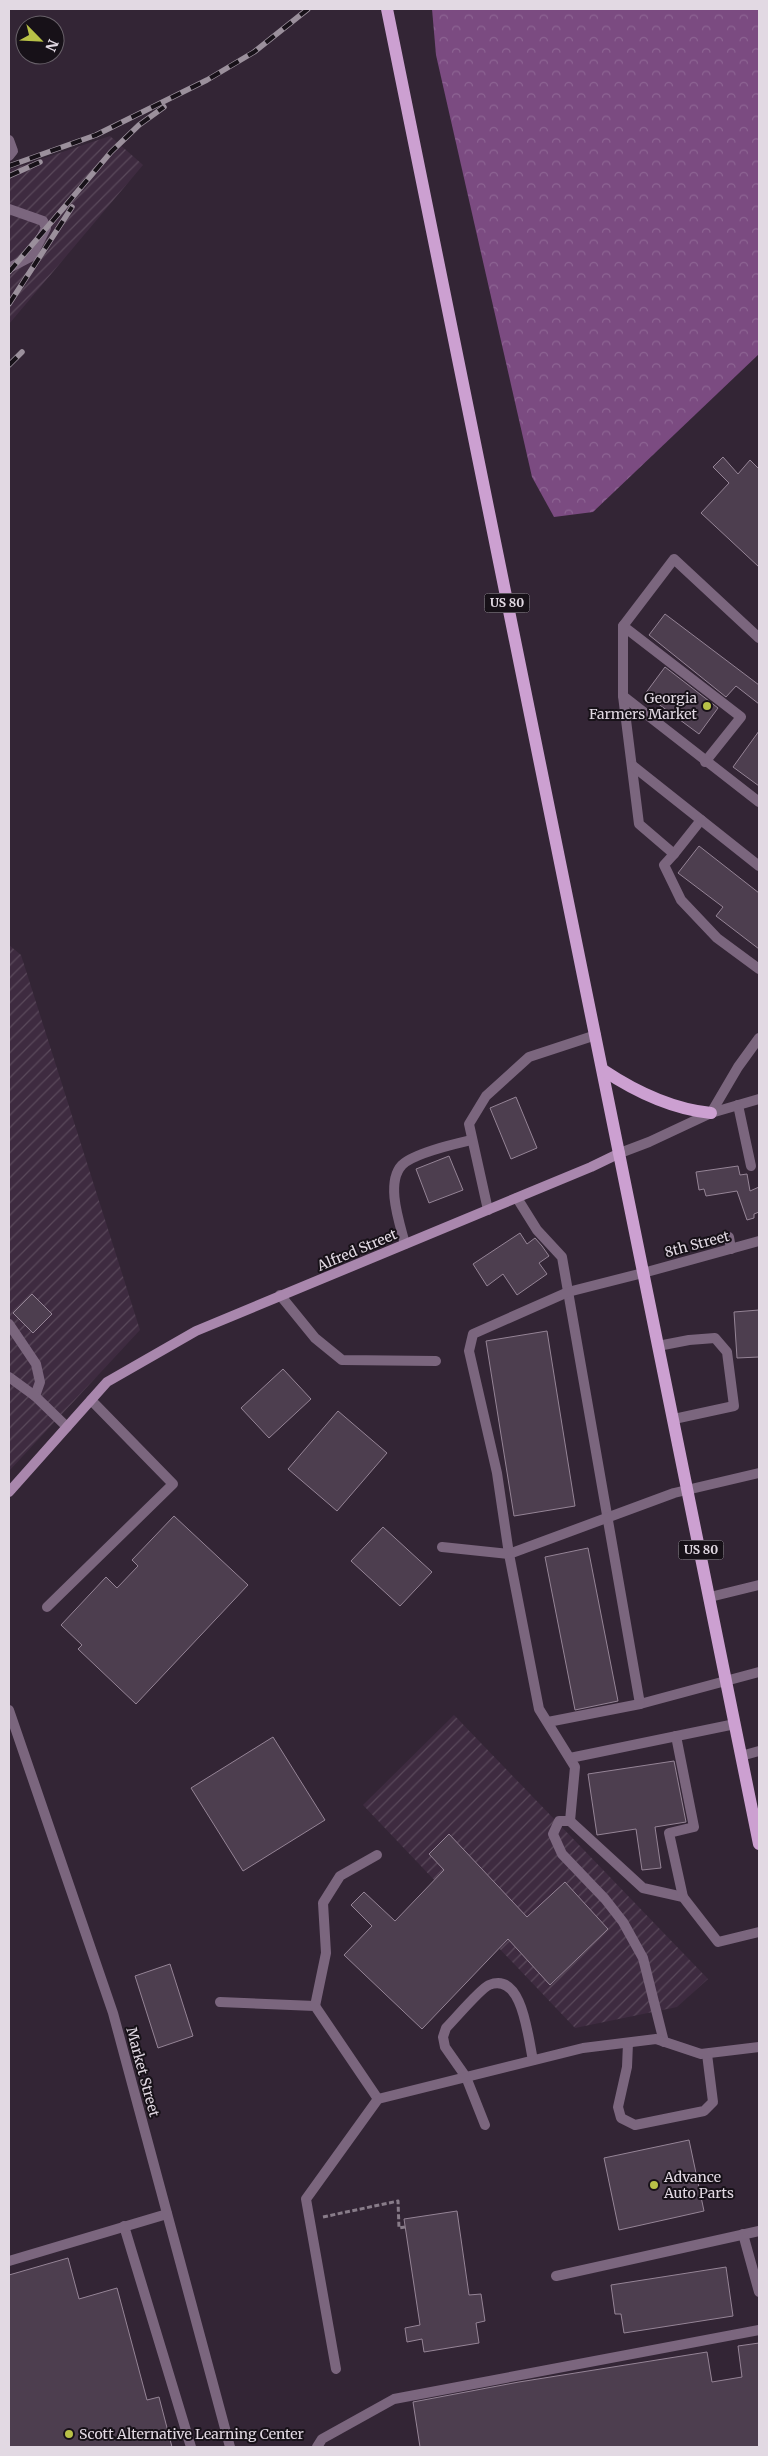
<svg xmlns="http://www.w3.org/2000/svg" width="768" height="2456" font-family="Merriweather,serif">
<defs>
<pattern id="industrial-furrows" width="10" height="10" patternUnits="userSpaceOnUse" patternTransform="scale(1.25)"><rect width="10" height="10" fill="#3e2b40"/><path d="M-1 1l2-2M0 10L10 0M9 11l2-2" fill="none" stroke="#5a495b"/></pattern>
<pattern id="forest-crowns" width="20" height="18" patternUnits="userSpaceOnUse" patternTransform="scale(1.25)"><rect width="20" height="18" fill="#7b4b81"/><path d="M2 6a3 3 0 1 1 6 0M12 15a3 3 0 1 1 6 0" fill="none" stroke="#8d6493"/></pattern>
</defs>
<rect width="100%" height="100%" fill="#332535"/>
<g fill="url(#industrial-furrows)">
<polygon points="110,136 143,165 9,324 9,170"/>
<polygon points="9,945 21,955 140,1330 9,1471"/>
<polygon points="454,1715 708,1979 677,2007 575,2028 363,1805"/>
</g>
<polygon fill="url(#forest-crowns)" points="432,9 759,9 759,354 593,512 554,517 532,477 436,55"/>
<g fill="#4d3e4f" stroke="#958496">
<polygon points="723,457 738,474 750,460 759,469 759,567 701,513 729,483 713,467"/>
<polygon points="665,614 759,685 759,704 736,686 726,697 649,635"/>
<polygon points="665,667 718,708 699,734 645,694"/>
<polygon points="759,731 759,786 733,767"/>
<polygon points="699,846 759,893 759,949 716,916 723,907 678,873"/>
<polygon points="516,1097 537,1148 511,1159 490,1108"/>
<polygon points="449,1156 463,1190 429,1203 416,1169"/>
<polygon points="738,1166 740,1175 747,1174 750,1191 759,1187 759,1212 754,1214 754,1218 747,1220 737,1191 706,1196 704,1189 699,1190 696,1172"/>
<polygon points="520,1233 527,1244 535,1238 542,1246 549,1256 539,1263 547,1274 517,1295 503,1274 487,1286 473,1264"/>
<polygon points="32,1294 52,1314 33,1333 13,1313"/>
<polygon points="759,1310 759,1357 737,1358 734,1312"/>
<polygon points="547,1331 575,1506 514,1516 486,1341"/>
<polygon points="283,1369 311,1399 269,1438 241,1408"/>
<polygon points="338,1411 387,1453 337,1511 288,1469"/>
<polygon points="174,1516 248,1585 136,1704 78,1649 82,1645 61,1625 106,1577 117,1588 138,1566 132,1560"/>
<polygon points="383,1527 432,1572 400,1606 351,1561"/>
<polygon points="588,1548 618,1701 575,1710 545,1557"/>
<polygon points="273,1737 325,1820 243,1871 191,1788"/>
<polygon points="674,1761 686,1822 655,1827 661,1868 642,1870 636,1829 597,1835 588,1774"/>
<polygon points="449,1834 527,1917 565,1882 608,1929 550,1985 508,1939 422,2029 344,1955 372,1926 351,1905 364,1892 395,1921 444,1870 429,1854"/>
<polygon points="170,1964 193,2036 158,2048 135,1976"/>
<polygon points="689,2140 704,2211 619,2230 604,2158"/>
<polygon points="457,2211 469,2295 481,2294 485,2321 476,2323 479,2343 424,2352 422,2339 407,2342 405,2328 420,2325 404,2219"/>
<polygon points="68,2258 79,2299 117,2288 147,2400 159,2397 172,2447 9,2447 9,2275"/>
<polygon points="726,2267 733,2316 624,2333 621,2314 615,2314 611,2285"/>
<polygon points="759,2343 759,2447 420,2447 413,2402 519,2382 707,2352 712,2382 742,2377 738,2346"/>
</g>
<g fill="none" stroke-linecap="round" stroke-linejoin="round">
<polyline stroke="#887c89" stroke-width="3" stroke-dasharray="5 2.5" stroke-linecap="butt" points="323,2217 398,2201 399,2228 405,2227"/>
<g stroke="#7b667e" stroke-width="10">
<polyline points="9,140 13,151 9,156"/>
<polyline points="9,209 43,221 46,228 32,256 9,268"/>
<polyline points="623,626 741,717 705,762"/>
<polyline points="759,638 674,559 623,626 623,696 639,824 674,854 664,865 681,900 717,938 759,969"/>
<polyline points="623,696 759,802"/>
<polyline points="633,766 759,866"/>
<polyline points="674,854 701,820"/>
<polyline points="738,1105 751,1166"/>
<polyline points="711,1113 738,1067 759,1038"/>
<polyline points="517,1198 537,1230 562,1257 640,1704 759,1672"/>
<polyline points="488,1210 469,1124 486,1096 529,1057 596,1035"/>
<polyline points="729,1237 731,1249"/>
<path d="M405,1244C400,1224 385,1183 402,1165C414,1153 455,1144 472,1140"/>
<polyline points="643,1273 568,1292 473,1334 469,1351 497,1473 509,1554 539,1709 575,1767 570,1821 643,1888 683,1897 718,1942 759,1932"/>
<polyline points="280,1295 315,1338 342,1360 436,1361"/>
<polyline points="9,1324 36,1364 40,1382 35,1396"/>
<polyline points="658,1346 689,1340 715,1338 727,1352 734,1406 674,1419"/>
<polyline points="9,1377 35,1396 67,1427"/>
<polyline points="710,1597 759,1585"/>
<polyline points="47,1607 173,1484 91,1400"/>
<polyline points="548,1722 640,1704"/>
<polyline points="676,1736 694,1827 669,1833 683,1897"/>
<polyline points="570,1758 735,1724"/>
<polyline points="570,1821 559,1821 553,1834 562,1854 605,1899 623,1922 643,1958 664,2042"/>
<polyline points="220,2002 315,2006 378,2099"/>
<polyline points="315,2006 326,1953 323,1903 340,1876 377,1855"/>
<polyline points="628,2043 627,2067 618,2107 621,2118 635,2125 704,2111 713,2102 707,2054"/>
<path d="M485,2125L466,2077L445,2047L443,2037L446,2028C455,2019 480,1989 489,1985C523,1971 528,2039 533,2060"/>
<polyline points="124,2226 191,2447"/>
<polyline points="743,2234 759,2292"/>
<polyline points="9,2261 167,2214"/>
<polyline points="556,2276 759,2231"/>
<polyline points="317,2447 322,2439 394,2399 759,2330"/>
</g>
<g stroke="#7b667e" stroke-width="10">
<polyline points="620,1153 649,1142 711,1113 759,1099"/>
<polyline points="643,1273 759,1241"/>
<polyline points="442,1547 509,1554 674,1493 759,1473"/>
<polyline points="9,1710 113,2013 230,2447"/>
<polyline points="741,1756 759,1751"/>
<polyline points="336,2369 306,2199 378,2099 583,2048 656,2039 701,2054 759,2047"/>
</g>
<polyline stroke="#a987ad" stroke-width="10" points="9,1492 107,1382 196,1331 591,1167 620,1153"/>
<g stroke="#cca0d1" stroke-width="12">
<polyline points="387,9 759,1844"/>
<path d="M603,1070C636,1092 671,1109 711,1113"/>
</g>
<defs>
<g id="rail">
<polyline points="9,166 96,135 207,80 254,52 308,9"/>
<polyline points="9,176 40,162"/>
<polyline points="9,272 111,152 139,125 164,107"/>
<polyline points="9,304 72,207"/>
<polyline points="9,365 22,352"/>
</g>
</defs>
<use href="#rail" stroke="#9b909c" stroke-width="5.5"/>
<use href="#rail" stroke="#171118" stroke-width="4" stroke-dasharray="11" stroke-linecap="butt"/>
</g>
<g fill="#b8c147" stroke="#171118" stroke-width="2">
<circle cx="707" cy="706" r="5"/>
<circle cx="654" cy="2185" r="5"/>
<circle cx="69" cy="2434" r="5"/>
</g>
<g text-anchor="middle" stroke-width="4" stroke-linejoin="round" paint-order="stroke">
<g fill="#171118" stroke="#a59da6" stroke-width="1">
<rect x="484.5" y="593.5" width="45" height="19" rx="4"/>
<rect x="678.5" y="1540.5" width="45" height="19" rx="4"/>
</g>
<g font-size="12" font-weight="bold" fill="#e2d9e3">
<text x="507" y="607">US 80</text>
<text x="701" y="1554">US 80</text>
</g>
<g font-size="14" fill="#e2d9e3" stroke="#171118" text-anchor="start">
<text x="697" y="703" text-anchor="end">Georgia<tspan x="697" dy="16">Farmers Market</tspan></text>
<text x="664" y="2182">Advance<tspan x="664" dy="16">Auto Parts</tspan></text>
<text x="79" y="2439">Scott Alternative Learning Center</text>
</g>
<g font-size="14" fill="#e2d9e3" stroke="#171118">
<text transform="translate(697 1244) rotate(-15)" y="5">8th Street</text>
<text transform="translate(357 1250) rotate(-23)" y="5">Alfred Street</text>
<text transform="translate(143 2072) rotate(75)" y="5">Market Street</text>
</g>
</g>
<rect width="768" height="2456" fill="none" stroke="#e2d9e3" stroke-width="20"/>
<g transform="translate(40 40) rotate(114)"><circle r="24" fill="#171118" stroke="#686169"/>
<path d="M0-4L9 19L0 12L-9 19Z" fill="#b8c147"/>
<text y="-8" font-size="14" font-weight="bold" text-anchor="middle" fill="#e2d9e3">N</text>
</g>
</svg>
